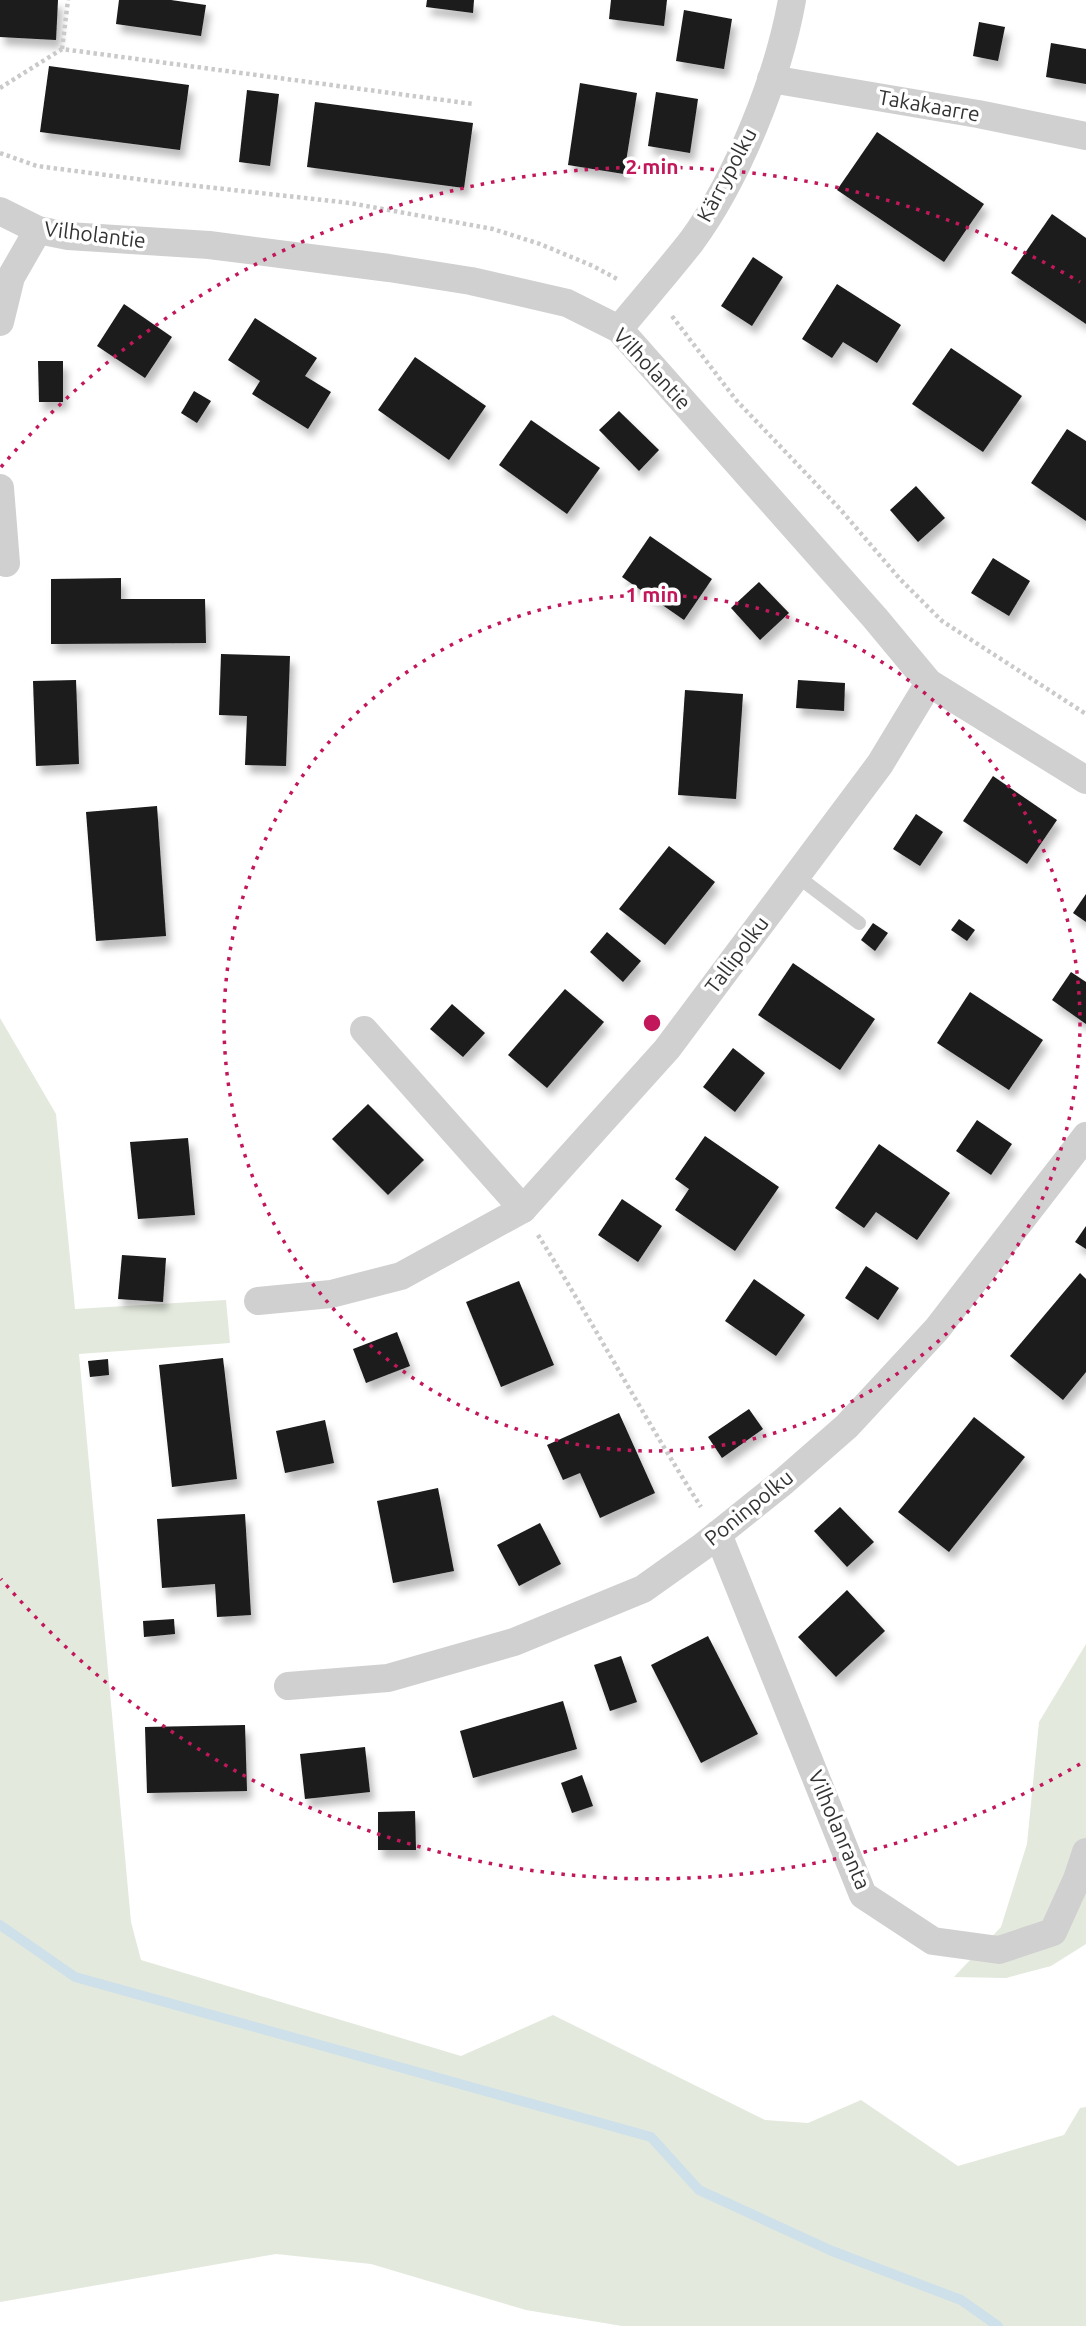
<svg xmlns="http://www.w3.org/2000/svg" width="1086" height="2326" font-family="Ubuntu,sans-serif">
<defs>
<filter id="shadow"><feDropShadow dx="4.5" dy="8" stdDeviation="3.5" flood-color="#0004"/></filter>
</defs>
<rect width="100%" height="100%" fill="#fff"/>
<g fill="#e3e9dd">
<polygon points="0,1018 56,1114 75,1309 226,1300 230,1343 79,1354 131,1922 141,1960 461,2056 553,2015 765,2120 808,2123 861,2100 958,2166 1064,2135 1080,2108 1086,2107 1086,2326 622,2326 526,2310 371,2264 276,2254 0,2302"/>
<polygon points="1086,1644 1086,1944 1051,1966 1006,1978 954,1977 1001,1927 1027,1844 1039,1722"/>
</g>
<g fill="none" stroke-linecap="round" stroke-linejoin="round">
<polyline stroke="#cee0e9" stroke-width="10" points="0,1925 75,1977 651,2137 699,2190 832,2251 961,2300 998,2326"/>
</g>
<g fill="#1a1a1a" filter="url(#shadow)">
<polygon points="0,0 58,0 56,40 0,37"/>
<polygon points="119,0 171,0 206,5 201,36 116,24"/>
<polygon points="427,0 474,0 473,13 426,7"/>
<polygon points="611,0 667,0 664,26 609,19"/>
<polygon points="684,10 732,19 724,69 676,61"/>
<polygon points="979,22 1005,27 998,61 973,56"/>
<polygon points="1051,43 1086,49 1086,84 1046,77"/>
<polygon points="49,66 189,85 180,150 40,132"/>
<polygon points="580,83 637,93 624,174 568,165"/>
<polygon points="247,90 279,94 270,166 239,162"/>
<polygon points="656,92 698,99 690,153 648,146"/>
<polygon points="315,102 473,123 464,188 307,167"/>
<polygon points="877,132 984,204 944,262 837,190"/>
<polygon points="1052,214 1086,238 1086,324 1011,273"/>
<polygon points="753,257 783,277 752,326 721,306"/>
<polygon points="837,284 901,325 877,363 843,342 832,358 802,339"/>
<polygon points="124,304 172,337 145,378 97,346"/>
<polygon points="255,318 317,358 305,376 331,392 308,429 252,394 260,381 228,360"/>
<polygon points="951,348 1022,396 983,452 912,404"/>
<polygon points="415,357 486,406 449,460 378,410"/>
<polygon points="38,361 63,361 63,402 39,402"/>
<polygon points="194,391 211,401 197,423 181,413"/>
<polygon points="619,411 659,450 639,471 599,430"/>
<polygon points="531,420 600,468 567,514 499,465"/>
<polygon points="1067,429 1086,441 1086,521 1031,483"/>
<polygon points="916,486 945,518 918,542 890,510"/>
<polygon points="650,536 712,579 684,620 622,577"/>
<polygon points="993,558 1030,581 1009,616 971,593"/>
<polygon points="121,578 121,599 205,599 206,643 51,644 51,579"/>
<polygon points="759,582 789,613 760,640 731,608"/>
<polygon points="221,654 290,656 286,766 245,765 247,716 219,715"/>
<polygon points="76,680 79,764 36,766 33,681"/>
<polygon points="798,680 845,683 844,711 796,708"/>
<polygon points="685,690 743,694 736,799 678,795"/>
<polygon points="993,776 1057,820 1027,864 963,821"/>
<polygon points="157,806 166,936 96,941 86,812"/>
<polygon points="916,814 943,832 920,866 893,849"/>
<polygon points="669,846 715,882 665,945 619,909"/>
<polygon points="1086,894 1086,922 1073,913"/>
<polygon points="959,919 975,930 967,941 951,930"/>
<polygon points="873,923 888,933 875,951 861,940"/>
<polygon points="607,932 641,961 623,982 590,952"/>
<polygon points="793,963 875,1019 840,1070 758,1015"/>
<polygon points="1071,972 1086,982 1086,1024 1052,1000"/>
<polygon points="565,989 604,1022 547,1088 508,1055"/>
<polygon points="970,992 1043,1040 1009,1090 937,1043"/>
<polygon points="452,1004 485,1033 463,1057 430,1029"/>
<polygon points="733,1048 765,1073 735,1112 703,1087"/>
<polygon points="368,1104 424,1160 388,1195 332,1139"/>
<polygon points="977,1120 1012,1144 991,1175 956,1151"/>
<polygon points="705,1136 779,1187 735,1251 675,1210 689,1189 675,1179"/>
<polygon points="188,1138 195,1215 138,1219 130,1142"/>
<polygon points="879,1144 950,1193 917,1240 876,1212 864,1228 835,1208"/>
<polygon points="622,1199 662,1226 638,1262 598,1235"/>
<polygon points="1086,1226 1086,1249 1075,1242"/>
<polygon points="122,1255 166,1258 163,1302 118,1299"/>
<polygon points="866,1266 899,1288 878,1320 845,1298"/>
<polygon points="1080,1273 1086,1279 1086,1372 1063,1400 1010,1356"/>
<polygon points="754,1279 805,1315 776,1356 725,1321"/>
<polygon points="519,1281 554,1365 501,1387 466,1302"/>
<polygon points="397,1332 410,1366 366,1383 353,1349"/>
<polygon points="223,1358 237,1479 172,1487 159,1365"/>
<polygon points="108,1359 109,1375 90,1377 88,1361"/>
<polygon points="749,1409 763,1429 722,1458 708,1437"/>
<polygon points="619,1413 655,1493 600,1518 580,1473 563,1480 547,1445"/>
<polygon points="974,1417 1025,1457 949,1552 898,1512"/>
<polygon points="325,1420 334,1463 285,1473 276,1431"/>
<polygon points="438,1488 454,1571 393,1583 377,1501"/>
<polygon points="840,1507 874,1542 847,1567 814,1531"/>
<polygon points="245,1514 251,1615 217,1617 215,1584 162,1588 157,1519"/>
<polygon points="540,1523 561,1564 519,1586 497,1545"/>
<polygon points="847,1590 885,1631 836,1677 798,1637"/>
<polygon points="174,1619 175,1634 144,1637 143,1621"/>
<polygon points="708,1636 758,1734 701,1763 651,1665"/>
<polygon points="621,1656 637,1702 610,1711 594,1665"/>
<polygon points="563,1701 577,1749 473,1778 460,1731"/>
<polygon points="245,1725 247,1791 147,1793 145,1727"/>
<polygon points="365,1747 370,1792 305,1799 300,1754"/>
<polygon points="582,1775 593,1806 572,1813 561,1783"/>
<polygon points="415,1811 416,1850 378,1850 378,1812"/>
</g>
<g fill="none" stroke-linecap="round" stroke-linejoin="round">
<g stroke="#cacaca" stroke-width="4.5" stroke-dasharray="3.5 3.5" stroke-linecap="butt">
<polyline points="62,49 68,0"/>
<polyline points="0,88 62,49 473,104"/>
<polyline points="0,153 37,166 152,181 350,203 493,229 540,244 593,266 619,280"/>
<polyline points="672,316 736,400 840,509 900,579 942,621 1086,714"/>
<path d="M538,1235C594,1324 644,1418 701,1507"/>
</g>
<polyline stroke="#d0d0d0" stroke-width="14" points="797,876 859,923"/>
<g stroke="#d0d0d0" stroke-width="28">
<polyline points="771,79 978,114 1086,136"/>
<polyline points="0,211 38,230 68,236 209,245 389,268 471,281 567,303 619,329 875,618 929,683 1086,780"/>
<polyline points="0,322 11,277 38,230"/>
<path d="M619,329C643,300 668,271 691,242C738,178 778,78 792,0"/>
<polyline points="0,488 6,563"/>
<polyline points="364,1030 523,1209"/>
<polyline points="258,1301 331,1294 401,1276 523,1209 667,1049 880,764 929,683"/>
<polyline points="718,1534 863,1895 933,1941 999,1950 1053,1932 1077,1879 1086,1852"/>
<polyline points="288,1686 388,1678 514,1642 643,1589 702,1547 783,1482 847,1426 937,1329 1086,1136"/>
</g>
</g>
<g fill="none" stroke="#c2185b" stroke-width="3.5" stroke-dasharray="3.5 7">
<circle cx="652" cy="1023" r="428"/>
<path d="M1080 1764A856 856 0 0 1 1 1579M1 467A856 856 0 0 1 1080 282"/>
</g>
<g text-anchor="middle" stroke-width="7" stroke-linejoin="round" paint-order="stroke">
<g font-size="21" fill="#333" stroke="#fff">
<text transform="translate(929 106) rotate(10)" y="7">Takakaarre</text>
<text transform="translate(727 175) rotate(-62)" y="7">Kärrypolku</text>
<text transform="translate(95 235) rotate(7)" y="7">Vilholantie</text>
<text transform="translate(652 369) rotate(47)" y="7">Vilholantie</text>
<text transform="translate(737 955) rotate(-53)" y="7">Tallipolku</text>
<text transform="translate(749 1508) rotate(-39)" y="7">Poninpolku</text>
<text transform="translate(839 1830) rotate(67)" y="7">Vilholanranta</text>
</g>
</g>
<circle cx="652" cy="1023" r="10" fill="#c2185b" stroke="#fff" stroke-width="3.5"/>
<g font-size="21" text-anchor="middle" font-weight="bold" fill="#c2185b" stroke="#fff" stroke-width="7" stroke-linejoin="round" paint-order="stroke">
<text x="652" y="174">2 min</text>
<text x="652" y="602">1 min</text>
</g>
</svg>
